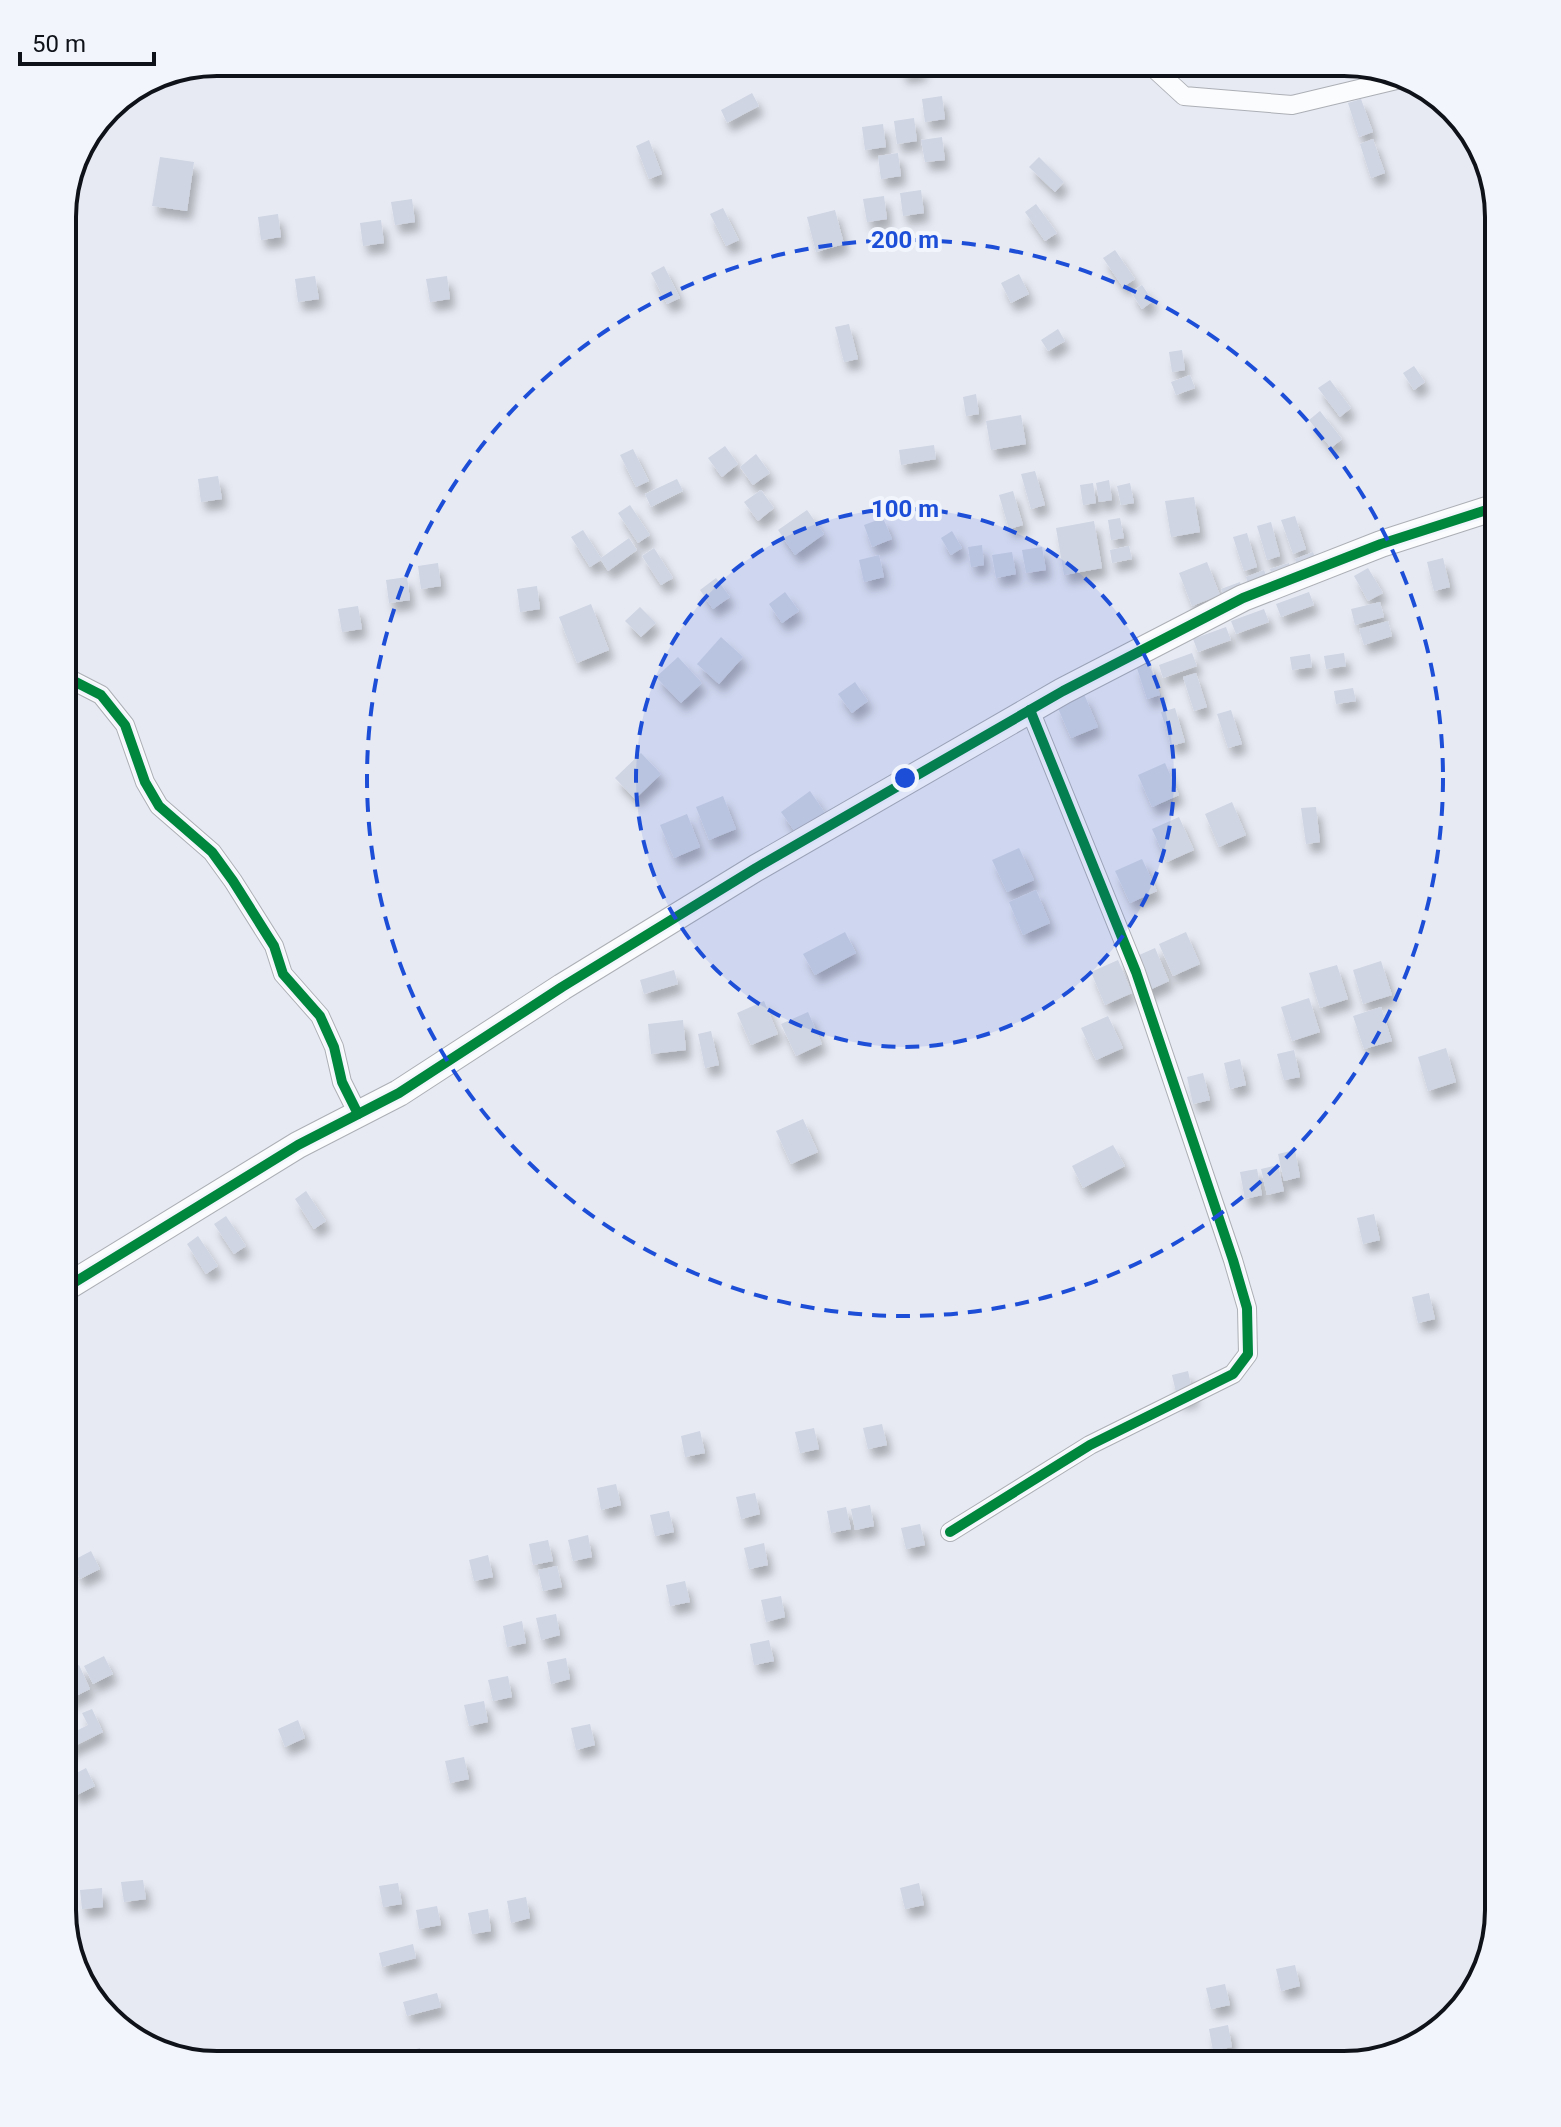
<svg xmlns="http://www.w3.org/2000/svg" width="1561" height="2127" font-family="Roboto,sans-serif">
<defs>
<filter id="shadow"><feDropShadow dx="5" dy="9" stdDeviation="4" flood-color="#0004"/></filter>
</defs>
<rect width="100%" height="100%" fill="#e7eaf3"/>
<g fill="#cfd5e3" filter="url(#shadow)">
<polygon points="900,62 921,62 922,72 902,75"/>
<polygon points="752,93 759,106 727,123 721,110"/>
<polygon points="942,96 945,119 925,122 922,99"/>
<polygon points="1361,99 1373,132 1359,137 1348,103"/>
<polygon points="914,118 917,141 897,144 894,121"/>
<polygon points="883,124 886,147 865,150 862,127"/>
<polygon points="942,137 945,160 925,162 921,140"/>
<polygon points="1373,139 1385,173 1371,178 1360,144"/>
<polygon points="649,140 662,174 649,179 636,146"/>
<polygon points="898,153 901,176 881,179 878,156"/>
<polygon points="160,157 194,162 187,211 152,206"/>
<polygon points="1039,157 1064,182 1055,192 1029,167"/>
<polygon points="921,190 924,213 903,216 900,193"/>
<polygon points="884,196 887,219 867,222 863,199"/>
<polygon points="412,199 415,222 395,225 391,202"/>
<polygon points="1036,204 1057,233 1045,241 1025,212"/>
<polygon points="723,208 739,240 726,246 710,214"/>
<polygon points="835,210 844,244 816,252 807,217"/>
<polygon points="278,214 281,237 261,240 258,217"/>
<polygon points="381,220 384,243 363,246 360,223"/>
<polygon points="1115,250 1135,279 1123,287 1103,258"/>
<polygon points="664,266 680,298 667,304 651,273"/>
<polygon points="1019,274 1029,294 1011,303 1001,283"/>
<polygon points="315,276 319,299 298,302 295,279"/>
<polygon points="447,276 450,299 430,302 426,279"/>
<polygon points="1142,285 1153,301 1142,309 1131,292"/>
<polygon points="849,324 858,359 844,362 835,327"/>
<polygon points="1058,329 1065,341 1048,351 1041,340"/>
<polygon points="1182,350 1185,370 1172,372 1169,352"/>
<polygon points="1414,366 1425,382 1414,390 1403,373"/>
<polygon points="1190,375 1195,388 1176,395 1171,382"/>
<polygon points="1330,380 1351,408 1340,417 1318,388"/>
<polygon points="976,394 979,414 966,416 963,397"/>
<polygon points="1320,411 1342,439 1331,448 1309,420"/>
<polygon points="1021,415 1026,444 991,450 986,421"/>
<polygon points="934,445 936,459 901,465 899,450"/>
<polygon points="725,446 738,464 722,477 708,458"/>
<polygon points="633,449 649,481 636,487 620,455"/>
<polygon points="756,454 770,473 753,485 740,467"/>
<polygon points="1035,471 1045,505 1031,509 1021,474"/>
<polygon points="218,476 222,499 201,502 198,479"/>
<polygon points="677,479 683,491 651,507 645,494"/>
<polygon points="1109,480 1112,500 1099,502 1096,483"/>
<polygon points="1093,483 1096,503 1083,505 1080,485"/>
<polygon points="1130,483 1134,503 1121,505 1117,486"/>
<polygon points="761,490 774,508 758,521 744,502"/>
<polygon points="1013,491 1023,525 1009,529 999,495"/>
<polygon points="1194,497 1200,532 1171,537 1165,501"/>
<polygon points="630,505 650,535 638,543 618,513"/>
<polygon points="807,510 824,534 795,555 778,530"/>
<polygon points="1295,516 1306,549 1293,554 1281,520"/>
<polygon points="883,518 892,539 872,547 864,525"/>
<polygon points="1120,518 1124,538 1111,540 1108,520"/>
<polygon points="1094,521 1102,568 1064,575 1056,528"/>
<polygon points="1271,522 1280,556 1267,560 1257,526"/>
<polygon points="583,530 601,558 629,538 637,550 608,571 601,560 590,567 571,537"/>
<polygon points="952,531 962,548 951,555 941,538"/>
<polygon points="1247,533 1257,567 1244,571 1233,537"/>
<polygon points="982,545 984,565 971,567 968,547"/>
<polygon points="1129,546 1132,559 1112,563 1110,550"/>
<polygon points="1042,547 1046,570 1026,573 1022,550"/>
<polygon points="654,548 673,578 661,585 642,556"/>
<polygon points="1012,552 1016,574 996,578 992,555"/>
<polygon points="1313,552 1318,565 1299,572 1295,559"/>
<polygon points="879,555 884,577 864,582 859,560"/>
<polygon points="1443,558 1450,587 1434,591 1427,562"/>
<polygon points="1207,562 1220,595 1192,606 1179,573"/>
<polygon points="438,563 441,586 421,589 418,566"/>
<polygon points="1289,563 1293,575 1274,582 1270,569"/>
<polygon points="1368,568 1383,593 1368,601 1354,576"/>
<polygon points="1264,570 1269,583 1250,590 1246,577"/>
<polygon points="407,577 410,600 389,603 386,580"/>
<polygon points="716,578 730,597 713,609 700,590"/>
<polygon points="1240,582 1244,595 1226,601 1221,589"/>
<polygon points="537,586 540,609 520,612 517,589"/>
<polygon points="785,592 799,611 782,623 769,604"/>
<polygon points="1309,592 1314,605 1281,617 1276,604"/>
<polygon points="1499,595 1499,625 1495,626 1488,597"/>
<polygon points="1380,602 1384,617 1355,625 1351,609"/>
<polygon points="591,604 609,650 577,663 559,617"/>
<polygon points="358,606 362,629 342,632 338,609"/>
<polygon points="640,607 656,623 641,637 625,621"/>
<polygon points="1264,609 1269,622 1236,634 1231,621"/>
<polygon points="1388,621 1392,636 1364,645 1359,629"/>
<polygon points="1226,627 1231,640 1198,652 1193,639"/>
<polygon points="721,637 743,657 719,684 697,664"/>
<polygon points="1192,653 1197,666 1163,678 1159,665"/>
<polygon points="1344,653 1346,666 1326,669 1324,656"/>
<polygon points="1310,654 1312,667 1292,670 1290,657"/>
<polygon points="678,657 702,683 681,703 656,677"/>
<polygon points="1150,661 1160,695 1147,699 1136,665"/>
<polygon points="1196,673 1207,707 1194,711 1183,677"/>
<polygon points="855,682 868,701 852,713 838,694"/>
<polygon points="1353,688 1356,701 1336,704 1334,691"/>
<polygon points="1084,694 1098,727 1071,738 1057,706"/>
<polygon points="1175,708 1185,742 1171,746 1161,712"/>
<polygon points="1231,710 1242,744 1228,748 1217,714"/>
<polygon points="641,753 661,774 635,799 615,778"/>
<polygon points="1165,763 1179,795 1152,807 1138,775"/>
<polygon points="810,791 827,816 798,836 781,812"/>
<polygon points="723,796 736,829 709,840 696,807"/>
<polygon points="1232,802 1246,835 1219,847 1205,814"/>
<polygon points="1316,807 1320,842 1306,844 1301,808"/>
<polygon points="687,814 700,847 674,858 660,825"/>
<polygon points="1179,817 1194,850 1167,862 1152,829"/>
<polygon points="1019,848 1034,880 1007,892 992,860"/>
<polygon points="1142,859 1157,891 1130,903 1115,871"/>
<polygon points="1036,890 1050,923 1023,935 1009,902"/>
<polygon points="845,932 856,953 815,975 803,954"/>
<polygon points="1186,932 1200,964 1173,976 1159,944"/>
<polygon points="1155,948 1169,981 1143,993 1128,960"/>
<polygon points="1118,960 1132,993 1105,1005 1091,972"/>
<polygon points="1381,961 1392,995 1363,1004 1353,970"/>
<polygon points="1337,965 1348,999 1320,1008 1309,973"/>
<polygon points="674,970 678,984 644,994 640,980"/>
<polygon points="1309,998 1320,1032 1292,1041 1281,1007"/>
<polygon points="764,1001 778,1034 751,1045 737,1013"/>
<polygon points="1381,1007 1392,1041 1364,1049 1353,1016"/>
<polygon points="808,1012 822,1044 796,1056 781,1024"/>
<polygon points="1108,1016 1123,1048 1096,1060 1081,1028"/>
<polygon points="683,1020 686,1050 651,1054 648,1024"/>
<polygon points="711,1031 719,1065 705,1068 698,1034"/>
<polygon points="1446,1048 1456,1082 1428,1091 1418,1057"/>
<polygon points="1294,1050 1300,1077 1284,1080 1277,1054"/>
<polygon points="1240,1059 1246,1085 1230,1089 1224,1063"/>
<polygon points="1203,1073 1210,1100 1193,1104 1187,1077"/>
<polygon points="803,1119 818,1152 791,1164 776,1131"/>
<polygon points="1113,1145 1125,1166 1083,1188 1072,1166"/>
<polygon points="1295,1150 1300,1177 1284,1181 1278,1154"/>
<polygon points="1278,1165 1284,1191 1267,1195 1261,1169"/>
<polygon points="1257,1169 1262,1195 1245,1199 1240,1172"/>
<polygon points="306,1191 326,1221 314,1229 295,1199"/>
<polygon points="1374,1214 1380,1240 1363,1244 1357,1218"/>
<polygon points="226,1216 246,1246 234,1254 214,1224"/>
<polygon points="198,1236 218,1266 206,1274 187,1244"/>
<polygon points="1429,1293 1435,1319 1418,1323 1412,1297"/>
<polygon points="1188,1371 1194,1398 1178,1401 1172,1375"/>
<polygon points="882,1424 887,1445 868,1449 863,1428"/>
<polygon points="814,1428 819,1449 800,1453 795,1432"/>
<polygon points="700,1431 705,1453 685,1457 681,1436"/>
<polygon points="616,1484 621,1505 601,1510 597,1488"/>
<polygon points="755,1493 760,1514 741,1519 736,1497"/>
<polygon points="870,1505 874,1526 855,1530 851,1509"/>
<polygon points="846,1507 851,1529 831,1533 827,1511"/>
<polygon points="669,1511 674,1532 655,1536 650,1515"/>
<polygon points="920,1524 925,1545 906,1549 901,1528"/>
<polygon points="588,1535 592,1557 573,1561 568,1540"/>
<polygon points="548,1540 553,1561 533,1565 529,1544"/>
<polygon points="764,1543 768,1565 749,1569 744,1548"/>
<polygon points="91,1551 100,1569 80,1579 72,1561"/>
<polygon points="488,1555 493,1577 474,1581 469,1560"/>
<polygon points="557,1566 562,1587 543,1591 538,1570"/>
<polygon points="685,1581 690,1602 670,1606 666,1585"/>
<polygon points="781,1596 785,1617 766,1622 761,1600"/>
<polygon points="556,1614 560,1635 541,1640 536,1618"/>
<polygon points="522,1621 526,1643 507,1647 503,1626"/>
<polygon points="769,1640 774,1661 754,1665 750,1644"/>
<polygon points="104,1656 113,1674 93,1684 84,1666"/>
<polygon points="566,1658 570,1679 551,1684 547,1662"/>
<polygon points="79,1665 90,1689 62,1703 62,1688 74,1682 68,1670"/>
<polygon points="508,1676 512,1697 493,1701 488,1680"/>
<polygon points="484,1701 488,1722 469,1726 464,1705"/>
<polygon points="92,1709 103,1732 62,1752 62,1738 88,1725 82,1713"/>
<polygon points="298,1720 305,1738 285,1747 278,1729"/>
<polygon points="590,1724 595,1745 576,1750 571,1728"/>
<polygon points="464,1757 469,1779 450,1783 445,1761"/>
<polygon points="86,1768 95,1786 75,1796 67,1778"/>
<polygon points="143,1880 146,1899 124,1902 121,1882"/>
<polygon points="398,1883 402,1904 383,1907 379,1886"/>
<polygon points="919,1883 924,1905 905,1909 900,1888"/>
<polygon points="102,1888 103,1907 82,1909 80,1890"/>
<polygon points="526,1897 530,1918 511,1923 507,1901"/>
<polygon points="437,1906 441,1925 419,1929 416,1910"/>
<polygon points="488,1909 491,1931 472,1934 468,1913"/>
<polygon points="413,1944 416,1958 382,1967 379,1953"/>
<polygon points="1295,1965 1300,1986 1281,1991 1276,1969"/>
<polygon points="1225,1984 1230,2005 1211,2009 1206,1988"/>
<polygon points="437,1993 441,2007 407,2016 403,2002"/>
<polygon points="1228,2025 1232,2047 1213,2051 1209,2029"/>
<polygon points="420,2048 424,2065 404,2065 401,2053"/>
<polygon points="1210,2056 1211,2065 1191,2065 1190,2060"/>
<polygon points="491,2059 492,2065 472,2065 472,2062"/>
</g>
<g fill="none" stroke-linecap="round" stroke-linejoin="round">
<defs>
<g id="street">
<polyline points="1147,62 1184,96 1292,105 1405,78"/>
<polyline points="62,675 101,695 125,725 145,782 159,806 212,852 233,881 274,946 283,974 320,1016 334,1047 342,1082 358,1114"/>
<polyline points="950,1532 1090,1445 1233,1374 1248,1354 1247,1308 1233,1260 1136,972 1030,710"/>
</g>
<polyline id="secondary" points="62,1290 298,1145 399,1093 562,987 756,868 1063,691 1243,598 1381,544 1499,506"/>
</defs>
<use href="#street" stroke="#acafb5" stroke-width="20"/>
<use href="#secondary" stroke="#acafb5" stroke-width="28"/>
<use href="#street" stroke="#fbfcfd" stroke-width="18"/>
<use href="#secondary" stroke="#fbfcfd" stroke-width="26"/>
<defs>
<g id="cycleway">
<polyline points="62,675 101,695 125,725 145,782 159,806 212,852 233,881 274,946 283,974 320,1016 334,1047 342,1082 358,1114"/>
<polyline points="62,1290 298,1145 399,1093 562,987 756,868 1063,691 1243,598 1381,544 1499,506"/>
<polyline points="950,1532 1090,1445 1233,1374 1248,1354 1247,1308 1233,1260 1136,972 1030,710"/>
</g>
</defs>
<use href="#cycleway" stroke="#f2f6fc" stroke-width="15"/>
<use href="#cycleway" stroke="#00873e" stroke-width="10"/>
</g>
<circle cx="905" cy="778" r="269" fill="#1d4ed8" fill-opacity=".12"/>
<g fill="none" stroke="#1d4ed8" stroke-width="4" stroke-dasharray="14 10">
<circle cx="905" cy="778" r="269"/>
<circle cx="905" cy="778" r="538"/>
</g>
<path d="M0 0H1561V2127H0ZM217 76H1344A141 141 0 0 1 1485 217V1910A141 141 0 0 1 1344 2051H217A141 141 0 0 1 76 1910V217A141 141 0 0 1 217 76Z" fill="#f2f6fc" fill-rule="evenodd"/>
<path fill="none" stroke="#0f1218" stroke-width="4" d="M217 76H1344A141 141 0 0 1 1485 217V1910A141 141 0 0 1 1344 2051H217A141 141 0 0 1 76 1910V217A141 141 0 0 1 217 76Z"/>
<circle cx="905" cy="778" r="12" fill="#1d4ed8" stroke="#f2f6fc" stroke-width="4"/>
<g font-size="24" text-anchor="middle" font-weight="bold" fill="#1d4ed8" stroke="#f2f6fc" stroke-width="8" stroke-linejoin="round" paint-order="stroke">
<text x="905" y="248">200 m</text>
<text x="905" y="517">100 m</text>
</g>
<path d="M20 52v12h134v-12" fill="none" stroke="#0f1218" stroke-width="4"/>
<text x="32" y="52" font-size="24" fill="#0f1218" stroke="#f2f6fc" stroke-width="6" paint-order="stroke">50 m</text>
</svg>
